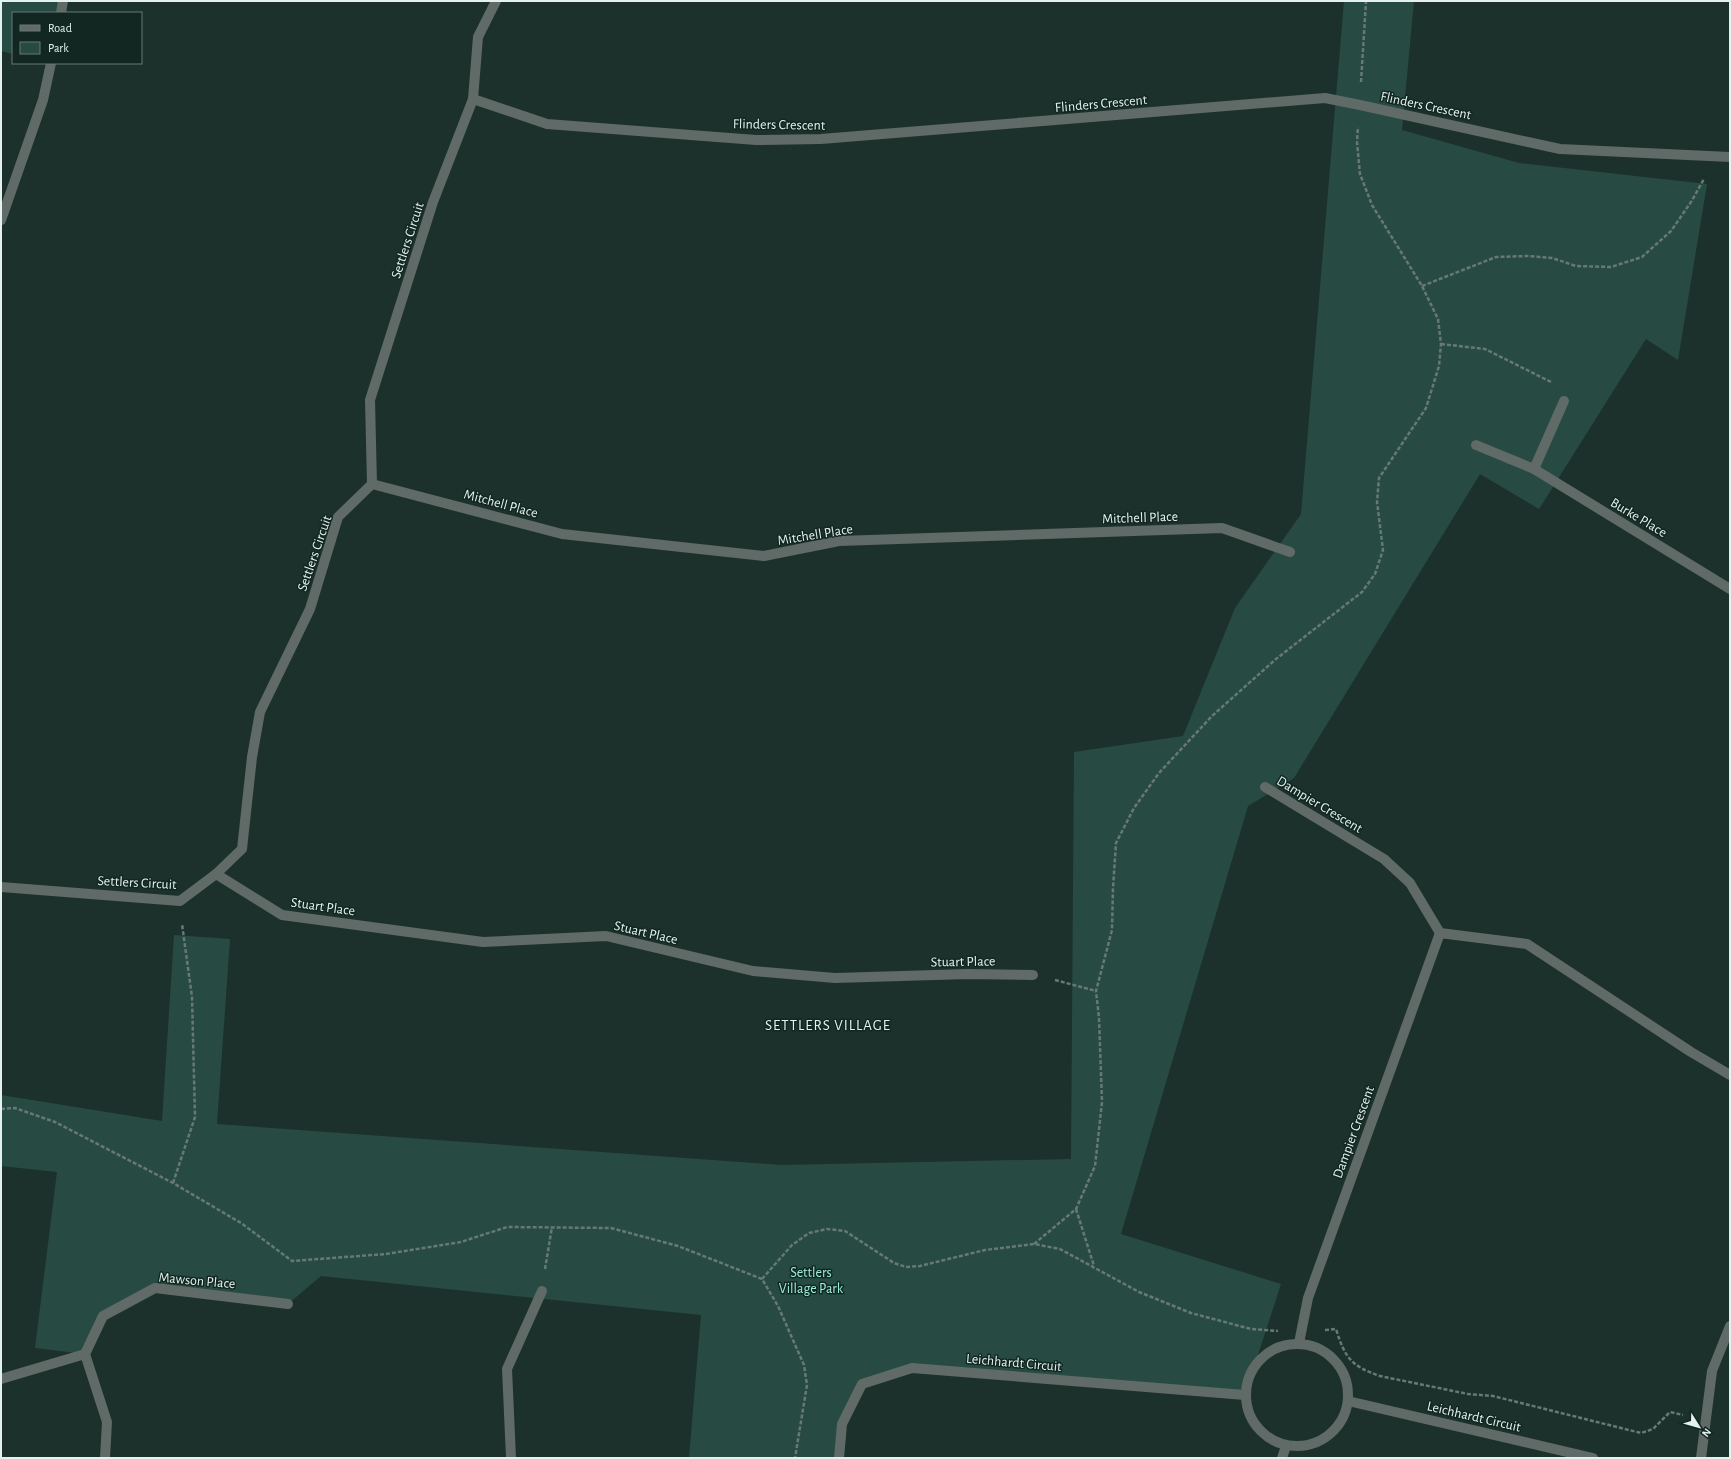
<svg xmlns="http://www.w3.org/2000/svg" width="1731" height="1459" font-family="'Alegreya Sans',sans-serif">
<rect width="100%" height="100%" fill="#1c312c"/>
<g fill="#274b42">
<polygon points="1,1 63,1 61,13 13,13 13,54 1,51"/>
<polygon points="1344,1 1414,1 1402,130 1519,163 1707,184 1678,360 1646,339 1539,509 1480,474 1294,778 1248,806 1121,1234 1281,1284 1245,1395 912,1368 862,1384 842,1424 839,1458 689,1458 701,1315 321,1276 288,1304 155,1288 103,1316 85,1354 35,1348 57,1172 1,1166 1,1095 162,1121 174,935 230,939 217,1124 781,1165 1071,1159 1074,752 1183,736 1235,608 1301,514"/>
</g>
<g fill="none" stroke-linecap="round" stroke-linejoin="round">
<g stroke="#677974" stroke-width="2.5" stroke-dasharray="4 2" stroke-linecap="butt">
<polyline points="1361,82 1366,1"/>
<polyline points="1422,286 1496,257 1528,256 1552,258 1576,266 1611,267 1642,257 1671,231 1691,202 1704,179"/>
<polyline points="1441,344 1485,349 1551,382"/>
<polyline points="1055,980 1096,991"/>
<polyline points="1,1109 15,1108 55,1122 173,1183 241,1223 292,1261 386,1254 461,1242 507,1227 611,1228 678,1246 762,1279 778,1306 804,1365 807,1385 795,1458"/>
<polyline points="173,1183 195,1117 192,997 182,924"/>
<polyline points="1076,1209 1094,1266"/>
<polyline points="1034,1244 1076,1209 1095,1166 1102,1102 1099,1018 1096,991 1112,930 1113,888 1116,843 1134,808 1159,773 1212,716 1276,659 1362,592 1375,574 1383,550 1377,502 1379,478 1426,408 1439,366 1441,344 1438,319 1422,286 1372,205 1360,174 1357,142 1358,127"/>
<polyline points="545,1269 552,1227"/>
<polyline points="762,1279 792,1245 809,1233 827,1229 845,1231 894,1263 906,1267 920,1266 985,1250 1034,1244 1060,1249 1139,1292 1191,1313 1251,1329 1278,1331"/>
<path d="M1325,1330L1336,1329C1345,1358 1351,1366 1380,1376L1468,1394L1493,1396L1641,1433L1653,1429L1670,1412L1683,1415"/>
</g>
<g stroke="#606a67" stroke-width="10">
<polyline points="61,13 63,1"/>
<polyline points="473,99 547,124 756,140 821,139 1325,98 1360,105 1560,149 1730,157"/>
<polyline points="1,220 43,100 51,63"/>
<polyline points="1476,445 1534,469 1730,589"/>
<polyline points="1534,469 1564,401"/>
<polyline points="372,484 562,534 764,556 839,541 1222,528 1290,552"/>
<polyline points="1265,787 1384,859 1410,883 1440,933"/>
<polyline points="216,874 282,915 483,942 606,936 753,971 835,978 968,974 1033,975"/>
<polyline points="1,887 180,901 216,874 242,849 252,757 260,712 310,609 338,517 372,484 370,400 433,202 473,99 478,37 496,1"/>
<polyline points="1299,1343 1308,1298 1440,933 1527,944 1691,1052 1730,1075"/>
<circle cx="1297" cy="1395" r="51"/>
<polyline points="85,1354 103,1316 155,1288 288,1304"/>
<polyline points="1,1379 85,1354 107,1422 105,1458"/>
<polyline points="1348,1401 1593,1458"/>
<polyline points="511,1458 507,1369 542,1291"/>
<polyline points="839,1458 842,1424 862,1384 912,1368 1245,1395"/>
<polyline points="1282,1458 1286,1446"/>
<polyline points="1701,1458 1712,1371 1730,1326"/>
</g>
</g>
<g text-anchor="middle" stroke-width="3" stroke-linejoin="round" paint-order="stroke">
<g font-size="14" fill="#e4f1ed" stroke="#122722">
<text transform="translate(1101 103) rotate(-5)" y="5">Flinders Crescent</text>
<text transform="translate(1426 105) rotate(12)" y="5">Flinders Crescent</text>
<text transform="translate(779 124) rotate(1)" y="5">Flinders Crescent</text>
<text transform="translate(407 240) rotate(-72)" y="5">Settlers Circuit</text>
<text transform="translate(501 503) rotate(15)" y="5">Mitchell Place</text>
<text transform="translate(1140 517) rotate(-2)" y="5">Mitchell Place</text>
<text transform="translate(1639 517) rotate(31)" y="5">Burke Place</text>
<text transform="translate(815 534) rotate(-9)" y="5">Mitchell Place</text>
<text transform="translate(314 553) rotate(-71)" y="5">Settlers Circuit</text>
<text transform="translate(1320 804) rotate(31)" y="5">Dampier Crescent</text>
<text transform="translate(137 882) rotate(3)" y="5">Settlers Circuit</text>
<text transform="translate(323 906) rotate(8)" y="5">Stuart Place</text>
<text transform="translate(646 932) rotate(13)" y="5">Stuart Place</text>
<text transform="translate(963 961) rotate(-1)" y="5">Stuart Place</text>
<text transform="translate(1353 1132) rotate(-70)" y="5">Dampier Crescent</text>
<text transform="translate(197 1280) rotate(5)" y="5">Mawson Place</text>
<text transform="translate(1014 1362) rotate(5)" y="5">Leichhardt Circuit</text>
<text transform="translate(1474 1416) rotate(13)" y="5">Leichhardt Circuit</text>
</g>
<g font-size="14" fill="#9dedd8" stroke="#122722">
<text x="811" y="1277">Settlers<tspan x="811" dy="16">Village Park</tspan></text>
</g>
<g font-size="15" letter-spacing="1" fill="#e4f1ed" stroke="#122722">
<text x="828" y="1030">SETTLERS VILLAGE</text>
</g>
</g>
<rect width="1731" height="1459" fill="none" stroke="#e4f1ed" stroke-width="4"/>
<rect x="12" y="12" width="130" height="52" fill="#122722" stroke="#667873"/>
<rect x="20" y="25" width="20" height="6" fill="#606a67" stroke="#667873"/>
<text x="48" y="32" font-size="12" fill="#e4f1ed">Road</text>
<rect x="20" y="42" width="20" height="12" fill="#274b42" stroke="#667873"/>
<text x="48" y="52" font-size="12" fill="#e4f1ed">Park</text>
<g transform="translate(1699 1427) rotate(127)" stroke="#122722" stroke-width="3" paint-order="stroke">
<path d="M0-3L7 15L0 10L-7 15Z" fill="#e4f1ed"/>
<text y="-6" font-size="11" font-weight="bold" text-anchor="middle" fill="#e4f1ed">N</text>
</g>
</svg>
